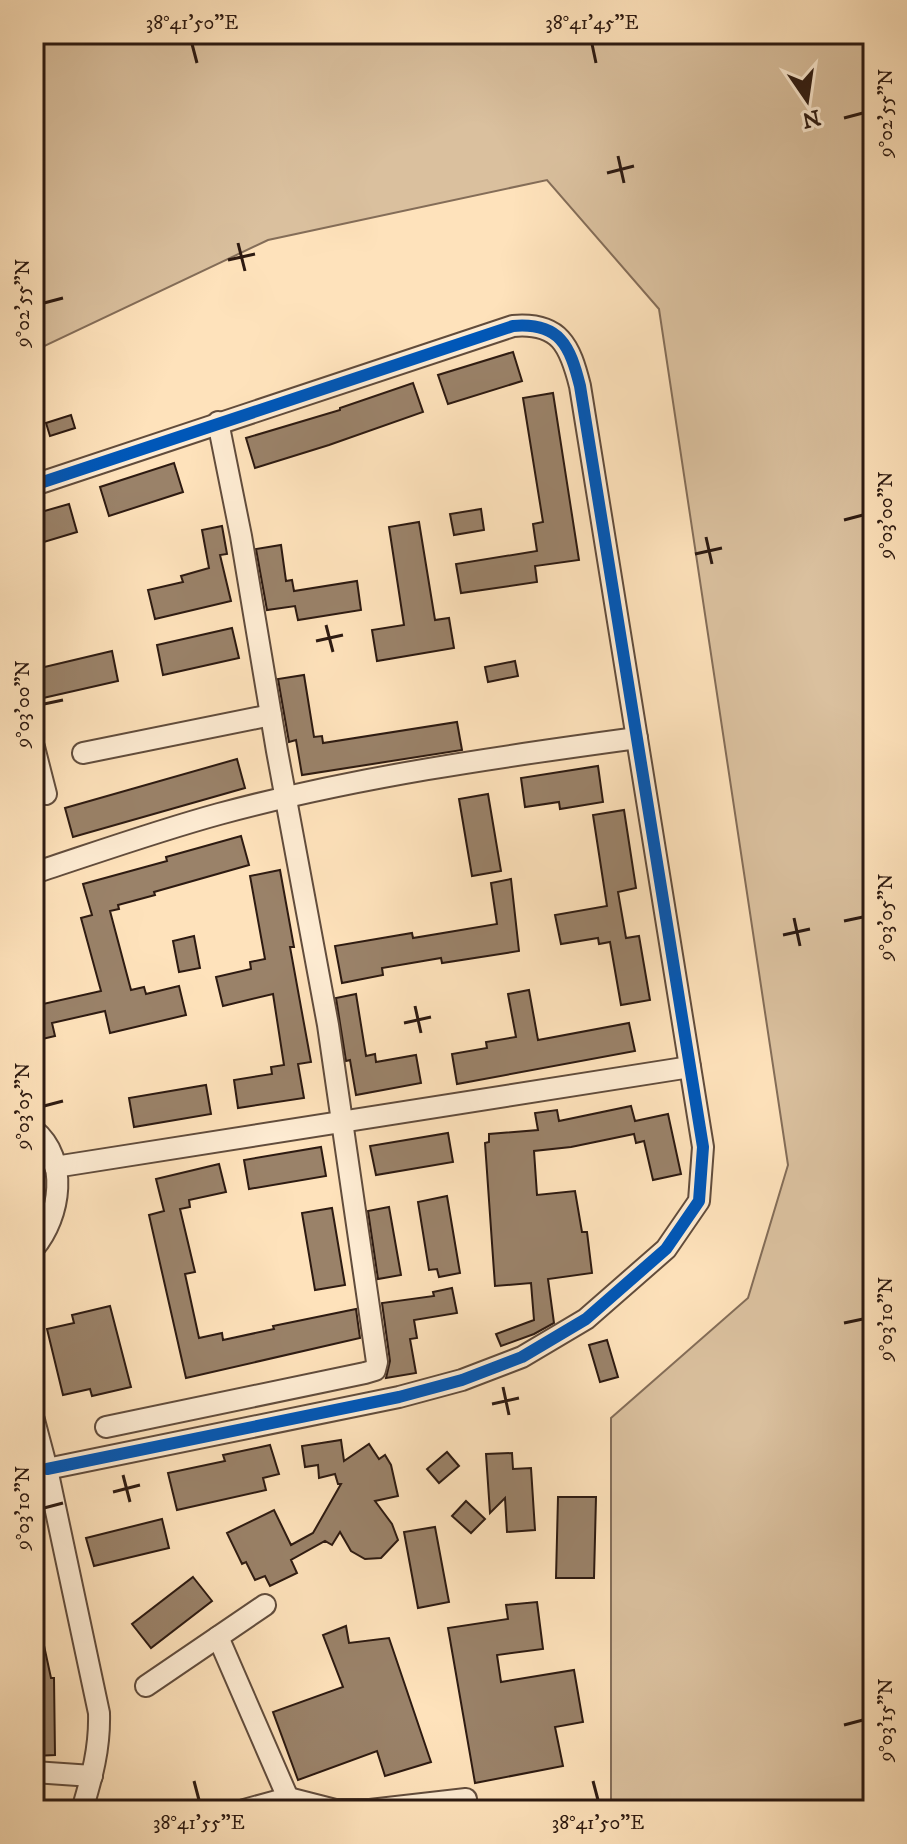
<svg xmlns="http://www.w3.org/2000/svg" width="907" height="1844" font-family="'IM FELL DW Pica',serif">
<rect width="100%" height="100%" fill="#fee2bb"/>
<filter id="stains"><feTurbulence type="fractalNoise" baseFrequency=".0025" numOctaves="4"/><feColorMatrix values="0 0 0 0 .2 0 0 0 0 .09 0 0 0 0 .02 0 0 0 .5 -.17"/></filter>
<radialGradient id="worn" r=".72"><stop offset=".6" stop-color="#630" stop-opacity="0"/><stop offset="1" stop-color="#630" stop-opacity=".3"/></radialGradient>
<polygon fill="#dac09e" stroke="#846d58" stroke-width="2" points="34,34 873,34 873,1810 611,1810 611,1418 748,1298 788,1165 659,309 547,180 268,240 34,351"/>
<g fill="#9a8269" stroke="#2d1a11" stroke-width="2">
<polygon points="513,352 522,381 448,404 438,375"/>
<polygon points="413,383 423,412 329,445 255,468 246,438 340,410 340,408"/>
<polygon points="553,393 579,560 535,566 537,582 461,593 456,564 537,551 533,524 543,522 523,398"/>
<polygon points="71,415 75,428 50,436 46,423"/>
<polygon points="174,463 183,492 109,516 100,487"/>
<polygon points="69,504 77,532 34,545 34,514"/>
<polygon points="481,509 484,530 454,535 450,514"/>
<polygon points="419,522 435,620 449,618 454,648 377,661 372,630 404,625 389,527"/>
<polygon points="222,526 227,554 220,555 231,601 155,619 148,590 183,582 181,576 209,568 202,530"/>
<polygon points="281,545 286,581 292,580 294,591 357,581 361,610 298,620 295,606 267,610 256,549"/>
<polygon points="232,628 239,658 163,675 157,645"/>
<polygon points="112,651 118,681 43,698 36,669"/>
<polygon points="515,661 518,676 488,682 485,667"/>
<polygon points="304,675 314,737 322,736 323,743 457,722 462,750 302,775 296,740 289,742 278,679"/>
<polygon points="237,759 245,788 73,837 65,808"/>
<polygon points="598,766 603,802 560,809 559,802 525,807 521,778"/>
<polygon points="488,794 501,871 472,876 459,799"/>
<polygon points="624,810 636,888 618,892 626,938 639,936 650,1000 621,1005 610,942 599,944 598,938 561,944 555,915 607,906 593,815"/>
<polygon points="241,836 249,865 154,892 155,895 118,905 119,909 110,911 131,990 144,987 146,994 179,986 186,1015 110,1033 105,1011 52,1023 55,1036 34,1041 34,1006 101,991 81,918 92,915 83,884 167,861 166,857"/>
<polygon points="280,870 294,947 290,947 311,1062 298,1064 304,1098 238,1108 234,1080 272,1074 271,1067 284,1065 273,994 223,1006 216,977 251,969 250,962 265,959 250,876"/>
<polygon points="511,879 519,951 442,963 441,958 382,968 383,975 342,983 335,946 412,933 413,938 497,924 491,883"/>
<polygon points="194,936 200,968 179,972 173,941"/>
<polygon points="529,990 538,1040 629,1023 635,1051 457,1084 452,1054 487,1048 486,1042 516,1037 508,994"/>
<polygon points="356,994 366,1056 375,1054 376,1062 416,1055 421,1083 356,1095 350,1060 346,1061 336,998"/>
<polygon points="206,1085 211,1114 134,1127 129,1098"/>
<polygon points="631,1106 635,1121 668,1114 681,1174 653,1180 644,1141 636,1143 634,1134 571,1147 534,1151 537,1195 575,1191 582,1232 587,1232 592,1273 548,1279 554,1323 534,1334 501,1346 496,1334 534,1320 531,1283 495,1286 485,1143 489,1142 489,1134 538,1130 535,1113 557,1110 559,1121"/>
<polygon points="448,1133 453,1162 376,1175 370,1146"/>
<polygon points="321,1147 326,1176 249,1189 244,1160"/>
<polygon points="219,1164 226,1192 189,1200 190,1207 180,1209 195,1272 185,1274 199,1338 222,1333 223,1340 274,1329 273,1326 356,1309 360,1338 186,1378 149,1215 164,1211 156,1179"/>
<polygon points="447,1196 460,1273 439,1277 437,1269 429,1270 418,1202"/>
<polygon points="389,1207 401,1275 378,1279 368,1211"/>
<polygon points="332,1208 345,1285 315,1290 302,1213"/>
<polygon points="452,1288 457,1313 414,1320 417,1338 410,1339 416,1373 386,1378 390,1361 382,1303 434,1296 433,1292"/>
<polygon points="110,1306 131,1387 92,1396 90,1389 63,1395 47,1329 74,1323 72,1315"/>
<polygon points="607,1340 618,1377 600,1382 589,1345"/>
<polygon points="341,1440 344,1461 369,1444 379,1459 385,1455 391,1465 398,1496 375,1501 392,1524 398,1540 381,1558 365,1559 351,1551 340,1532 332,1545 325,1541 291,1560 297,1573 270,1586 265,1576 255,1580 246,1562 242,1564 227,1533 274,1510 291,1545 313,1533 341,1484 338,1484 335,1474 319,1478 318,1465 305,1467 302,1446"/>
<polygon points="270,1445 279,1474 263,1478 266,1490 177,1510 168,1473 225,1461 223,1455"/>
<polygon points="447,1452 459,1466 439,1483 427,1469"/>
<polygon points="512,1453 513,1469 531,1468 535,1530 507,1532 505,1498 490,1513 486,1454"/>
<polygon points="558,1497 596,1497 594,1578 556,1578"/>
<polygon points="466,1501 485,1519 471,1533 452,1516"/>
<polygon points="162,1519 169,1548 94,1566 86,1538"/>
<polygon points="435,1527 449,1602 418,1608 404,1532"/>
<polygon points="193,1577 212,1601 151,1648 132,1624"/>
<polygon points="537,1602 543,1649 497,1655 501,1682 574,1670 583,1722 555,1727 563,1766 475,1783 448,1628 508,1619 506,1605"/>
<polygon points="346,1626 349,1643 389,1638 431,1762 385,1776 377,1751 298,1780 273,1712 343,1687 323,1635"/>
<polygon points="34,1627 40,1627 51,1678 54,1678 55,1755 34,1756"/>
</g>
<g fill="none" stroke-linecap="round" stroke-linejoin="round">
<defs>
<g id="minor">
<path d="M34,485L513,326C560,322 570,346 580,386L703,1147L699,1201L666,1249L586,1319L522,1357L462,1380L399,1397L47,1469"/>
<polyline points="34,747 46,794"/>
<polyline points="83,753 271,715"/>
<path d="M34,873C95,853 157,831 219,814C356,777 497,757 637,738"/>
<path d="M34,1130C69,1159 61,1216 34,1248"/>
<polyline points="55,1167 690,1067"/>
<path d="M34,1420L47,1469L99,1713C100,1748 92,1777 82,1810"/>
<polyline points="106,1427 365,1373 375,1370 377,1362 328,1025 277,751 241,536 218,422"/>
<polyline points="218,1637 288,1798"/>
<polyline points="146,1686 265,1605"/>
<polyline points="34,1772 92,1776"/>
<polyline points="244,1810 288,1798 335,1810 370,1810 466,1799"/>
</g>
</defs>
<use href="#minor" stroke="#614c3c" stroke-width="24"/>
<use href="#minor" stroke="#feecd3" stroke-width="20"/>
<defs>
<path id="cycleway" d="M34,485L513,326C560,322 570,346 580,386L703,1147L699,1201L666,1249L586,1319L522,1357L462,1380L399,1397L47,1469"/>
</defs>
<use href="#cycleway" stroke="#feecd3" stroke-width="17"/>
<use href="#cycleway" stroke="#0057b8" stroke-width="12"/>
</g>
<path fill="none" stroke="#2d1a11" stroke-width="3" d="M192,44L197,63M592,44L596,63M844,118L863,113M618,156L624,183M607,173L634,166M238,243L245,271M228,260L255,254M44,303L63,298M844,520L863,515M706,537L712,564M695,554L722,548M326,625L333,652M316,641L343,635M44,704L63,700M794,918L800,946M844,921L863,917M783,935L810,929M415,1006L421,1033M404,1023L431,1017M44,1106L63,1101M844,1323L863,1319M503,1387L509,1415M492,1404L519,1398M123,1475L130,1502M113,1492L140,1485M44,1508L63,1503M844,1725L863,1720M194,1781L199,1800M593,1781L598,1800"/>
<rect width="907" height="1844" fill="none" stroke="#fee2bb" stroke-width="88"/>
<g transform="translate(807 100) rotate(167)" stroke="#feecd3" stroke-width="6" paint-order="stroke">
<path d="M0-6L14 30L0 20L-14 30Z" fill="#2d1a11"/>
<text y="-12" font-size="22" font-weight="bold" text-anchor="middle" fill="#2d1a11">N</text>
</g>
<rect x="44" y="44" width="819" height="1756" fill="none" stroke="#2d1a11" stroke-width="3"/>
<g font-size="20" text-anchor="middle" fill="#2d1a11">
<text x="192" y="29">38°41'50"E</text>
<text x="592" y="29">38°41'45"E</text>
<text transform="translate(885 113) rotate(-90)" y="7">9°02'55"N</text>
<text transform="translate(22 303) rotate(-90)" y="7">9°02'55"N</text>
<text transform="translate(885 515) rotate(-90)" y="7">9°03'00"N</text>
<text transform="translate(22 704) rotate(-90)" y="7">9°03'00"N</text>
<text transform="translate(885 917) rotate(-90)" y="7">9°03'05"N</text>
<text transform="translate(22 1106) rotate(-90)" y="7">9°03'05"N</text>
<text transform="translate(885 1319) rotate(-90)" y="7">9°03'10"N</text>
<text transform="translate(22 1508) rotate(-90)" y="7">9°03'10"N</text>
<text transform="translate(885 1720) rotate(-90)" y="7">9°03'15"N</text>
<text x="199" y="1829">38°41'55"E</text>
<text x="598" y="1829">38°41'50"E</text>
</g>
<rect width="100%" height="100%" filter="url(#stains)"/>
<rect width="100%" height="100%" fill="url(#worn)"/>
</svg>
